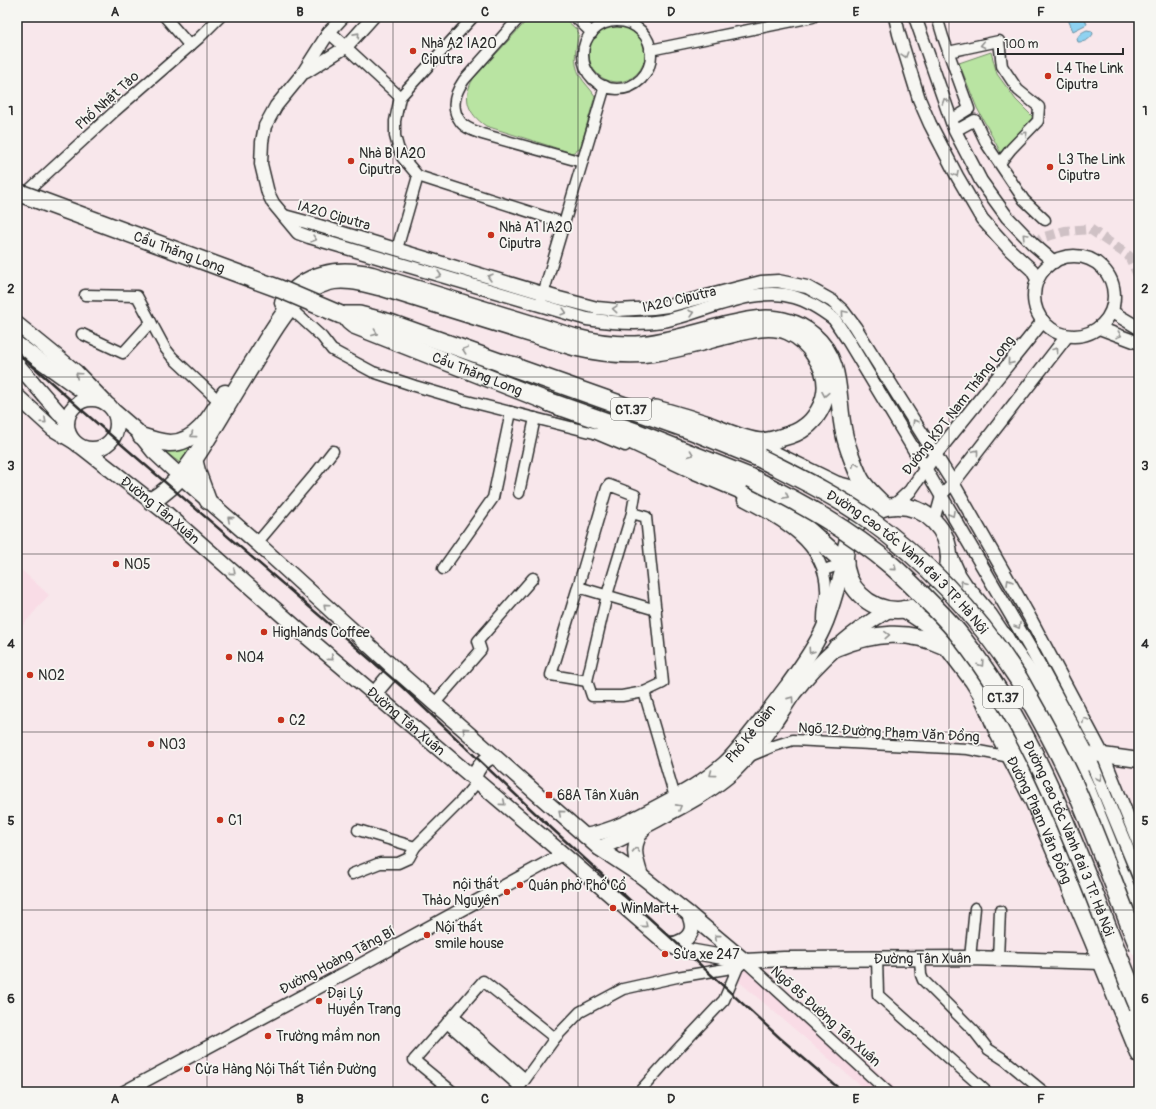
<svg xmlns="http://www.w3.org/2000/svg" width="1156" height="1109" font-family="Pangolin,sans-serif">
<rect width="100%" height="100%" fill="#f8e7eb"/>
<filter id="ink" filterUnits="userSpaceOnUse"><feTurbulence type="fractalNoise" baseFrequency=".025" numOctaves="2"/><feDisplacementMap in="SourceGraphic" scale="8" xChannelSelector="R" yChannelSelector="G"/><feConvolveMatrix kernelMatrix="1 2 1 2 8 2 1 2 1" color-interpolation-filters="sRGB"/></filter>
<g filter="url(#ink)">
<g fill="#f9dce6">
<polygon points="17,566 49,595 17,632"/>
<polygon points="759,966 900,1092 868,1092 736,979 738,967"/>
</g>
<g fill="#b9e4a2" stroke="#728866">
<path d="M530,17H563L576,29L579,33C576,48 572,61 580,76C584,83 591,89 595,96L580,149L572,153L486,126C468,114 462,98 473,79Z"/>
<circle cx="617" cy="54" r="28"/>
<polygon points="991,52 997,74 1016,100 1033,117 1001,153 977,108 959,63"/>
<polygon points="200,438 184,466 155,444"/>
</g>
<g fill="#8fd2f1" stroke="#678fa2">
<polygon points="1067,17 1084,17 1087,24 1073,31"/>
<path d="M1087,30L1092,31L1093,34C1089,40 1085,42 1078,42L1077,39C1079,34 1082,32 1087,30Z"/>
</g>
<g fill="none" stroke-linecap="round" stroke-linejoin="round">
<polyline stroke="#cfc1c5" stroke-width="10" stroke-dasharray="10 5" stroke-linecap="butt" points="1033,244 1044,237 1065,231 1090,229 1129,256 1138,275 1139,283"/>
<defs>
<g id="minor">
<polyline points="165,17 190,46"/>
<polyline points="473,17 400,97 395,121 395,136 398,147 402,157 418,176 564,223"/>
<path d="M520,17L464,80C455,93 450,107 460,121C464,128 475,131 482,134L582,162"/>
<polyline points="575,17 592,33"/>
<polyline points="937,17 943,37 969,109 951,120"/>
<circle cx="617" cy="55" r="34"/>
<polyline points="346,47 400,97"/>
<polyline points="650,50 813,17"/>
<polyline points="948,52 999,41 1002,66 1018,90 1039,107 1038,121 1011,149 1000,163"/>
<polyline points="955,131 975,120 987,145 1024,200 1045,220"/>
<polyline points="17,201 115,111 199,38 220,17"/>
<polyline points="397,249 418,176"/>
<polyline points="85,295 137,296 165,348 172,357 220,402"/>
<polyline points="541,301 605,86"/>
<polyline points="289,307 322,337 332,350 373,372 415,386 463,400 594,433 625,446"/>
<polyline points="82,334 123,353 151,322"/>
<polyline points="519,493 535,418"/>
<path d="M743,500C779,519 825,542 826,589C827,595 824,601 824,607C823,612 823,617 823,622"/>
<polyline points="934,521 939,503 941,496 953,483"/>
<polyline points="257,543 316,473 333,451"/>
<polyline points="443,569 493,498 511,412"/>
<polyline points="824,570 845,563"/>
<polyline points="578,587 607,488 609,485 635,495 632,513 607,595 587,681 592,696 622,696 644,692 663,683 646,517 632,513"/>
<polyline points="587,681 551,675 578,587 656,610"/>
<polyline points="644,692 675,797"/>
<polyline points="435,703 481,650 478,641 533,578"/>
<polyline points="750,756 774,746 793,740 968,749 1010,757"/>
<polyline points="358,830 415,847"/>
<polyline points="352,874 380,863 398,863 409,858 415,847 462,800 477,782"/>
<polyline points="877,958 878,995 987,1092"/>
<polyline points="920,958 921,975 923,980 974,1031 988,1049 1005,1060 1044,1092"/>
<polyline points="970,958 975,908"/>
<polyline points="998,958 1000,911"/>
<polyline points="453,1016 525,1079"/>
<polyline points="447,1023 520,1087"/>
<polyline points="453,1092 414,1060 447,1023 483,981 555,1038"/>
<polyline points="516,1092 555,1038 580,1012 623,989 677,977 738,967"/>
<polyline points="639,1092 676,1051 724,1000 738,967 745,961 888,1092"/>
</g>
<g id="tertiary">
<path d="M343,17L329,32L303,73L276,106L265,126L262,142L261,164L268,193L273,203L298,233L309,237L587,319C613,323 637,325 663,321C703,313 754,285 794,297C809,301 822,310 834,319L846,337L925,468L1033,653L1088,754L1139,877"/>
<polyline points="895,17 899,34 919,99 930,124 957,176 982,219 1010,250 1032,270 1037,279"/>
<polyline points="915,17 955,131 981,181 1007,217 1033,244 1054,262"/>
<polyline points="329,32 346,47"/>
<polyline points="306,72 346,47 373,17"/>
<polyline points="284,216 306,222 559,298 597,308 618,310 653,308 668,306 761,282 778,281 807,287 832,301 843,311 855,327 953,483 1029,616 1103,755 1139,844"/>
<circle cx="1074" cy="296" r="40"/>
<polyline points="1113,306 1112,312 1139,328"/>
<polyline points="1099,328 1139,343"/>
<polyline points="953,483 1067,336"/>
<polyline points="894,506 910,491 935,455 1043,321"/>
<polyline points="124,1092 360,965 563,854"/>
</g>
<g id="secondary">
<polyline points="17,324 76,372 105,402"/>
<polyline points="17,344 92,398"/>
<polyline points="17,364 67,422"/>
<polyline points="17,396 53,429 73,441"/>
<circle cx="92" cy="424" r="25"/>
<polyline points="115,412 137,431 153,451 180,476 257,543 395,669 600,849 641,876 689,914 745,961"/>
<path id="s1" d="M83,448L166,513L307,637L563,854L667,944L678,949L745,961L784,959L970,958L1101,962"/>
<polyline points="374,694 395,669"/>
<polyline points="1088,754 1103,755 1139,760"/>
<path d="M474,778C477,768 484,759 494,756"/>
<path id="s2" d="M585,836C613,831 637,818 661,805C683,793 705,781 724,764C734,755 742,744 750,734C763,718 775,702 787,686C800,668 814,649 823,629C833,608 837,585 845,563"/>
<path d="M599,848C622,840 643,827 664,816C688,803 713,790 733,772C746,759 763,739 774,723C781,713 787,703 794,693C821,658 851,632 889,610"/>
<path d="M641,876C634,855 631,845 645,826"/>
<path d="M667,944C678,945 691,939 692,927C692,922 690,918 689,914"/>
</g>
<g id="primary">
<path d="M283,303C305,272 338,267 372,275L574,337C597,343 619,346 643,344C671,341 699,332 726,325C748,320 767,315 789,322C798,324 806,329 813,335C844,361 836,398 844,433C846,444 858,477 864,484C870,492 878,499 885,506"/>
<path d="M141,436C150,439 160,442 169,443C197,444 213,413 225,393"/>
<polyline points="194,459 197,471 208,501"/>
<circle cx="897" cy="558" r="52"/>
<polyline points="949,556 958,576 964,585 989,615 1003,636 1044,694 1069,739 1082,765"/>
<path id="s3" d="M904,609L927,624L948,648L973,681L983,697L998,733L1033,800L1092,939L1139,1054"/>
<path d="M836,648C874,632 908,629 946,647"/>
</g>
<g id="trunk">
<polyline points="341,315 359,315 390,323 502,363 516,366"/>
<path id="s4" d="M349,321L354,325L549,402L561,407"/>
<polyline points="605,428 694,470 748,493 784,512 808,530 845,563"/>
<polyline points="748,442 836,485 855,490 879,509"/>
<path d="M151,501C184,482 201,448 220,417C234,393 249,369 264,345C280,319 296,291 327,282C345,277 364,283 381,287L575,347C601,353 629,356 656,352C679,349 701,342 723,336C744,331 768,323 788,331C799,336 809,345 815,355C828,373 830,392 819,411C815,418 811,423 805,427C799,432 791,435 783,437C777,439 770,441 763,442C748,442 723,431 708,425C691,419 673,414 656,409"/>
</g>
<g id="motorway">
<polyline points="502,363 691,430 760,458"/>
<polyline points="549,402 637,433 751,478"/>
<polyline points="1003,636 1027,678"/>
<polyline points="983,697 1003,718 1041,791 1066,849 1107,952"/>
<polyline points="1069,753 1085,787 1139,922"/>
<polyline points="1123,990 1139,1028"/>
</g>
</defs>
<use href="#minor" stroke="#2b2b2b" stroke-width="13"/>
<use href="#tertiary" stroke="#2b2b2b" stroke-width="15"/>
<use href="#secondary" stroke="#2b2b2b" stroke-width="17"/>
<use href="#primary" stroke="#2b2b2b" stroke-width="19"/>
<use href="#trunk" stroke="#2b2b2b" stroke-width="20"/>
<use href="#motorway" stroke="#2b2b2b" stroke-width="21"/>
<use href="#minor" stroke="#f6f6f2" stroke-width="10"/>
<use href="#tertiary" stroke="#f6f6f2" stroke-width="12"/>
<use href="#secondary" stroke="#f6f6f2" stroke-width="14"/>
<use href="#primary" stroke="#f6f6f2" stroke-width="16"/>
<use href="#trunk" stroke="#f6f6f2" stroke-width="17"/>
<use href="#motorway" stroke="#f6f6f2" stroke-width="18"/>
<polyline stroke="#2b2b2b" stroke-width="2.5" points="17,352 84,412 402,687 535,813 780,1038 843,1092"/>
<defs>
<g id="trunk-bridge">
<path id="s5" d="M17,192L280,289L341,315"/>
</g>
<g id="motorway-bridge">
<path id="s6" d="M760,458C795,476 831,493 864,516C925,559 977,614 1018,678C1025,690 1031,702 1038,714C1052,740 1066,765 1077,792C1099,843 1118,896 1139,947"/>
<path id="s7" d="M751,478C801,503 850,530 892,566C907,579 920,593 934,607C943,616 953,626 961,637C1046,745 1086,881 1139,1007"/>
</g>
</defs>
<use href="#trunk-bridge" stroke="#2b2b2b" stroke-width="20" stroke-linecap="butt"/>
<use href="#motorway-bridge" stroke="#2b2b2b" stroke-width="21" stroke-linecap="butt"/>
<use href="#trunk-bridge" stroke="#f6f6f2" stroke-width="17"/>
<use href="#motorway-bridge" stroke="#f6f6f2" stroke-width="18"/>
</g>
<defs><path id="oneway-chevron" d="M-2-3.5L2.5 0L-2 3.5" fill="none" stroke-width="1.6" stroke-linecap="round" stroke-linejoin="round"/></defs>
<g stroke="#90908e">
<use href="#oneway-chevron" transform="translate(357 35) rotate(-48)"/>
<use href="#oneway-chevron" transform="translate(983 45) rotate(168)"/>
<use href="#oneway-chevron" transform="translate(905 55) rotate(73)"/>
<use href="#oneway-chevron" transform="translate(945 101) rotate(-109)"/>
<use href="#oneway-chevron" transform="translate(1025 134) rotate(-46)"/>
<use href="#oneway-chevron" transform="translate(956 174) rotate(62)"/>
<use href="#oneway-chevron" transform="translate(1025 236) rotate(-134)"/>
<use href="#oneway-chevron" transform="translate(314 239) rotate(16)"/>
<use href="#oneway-chevron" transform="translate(439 275) rotate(17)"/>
<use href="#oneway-chevron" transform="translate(490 277) rotate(-164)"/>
<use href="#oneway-chevron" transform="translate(615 309) rotate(-175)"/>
<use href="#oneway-chevron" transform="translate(564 312) rotate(17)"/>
<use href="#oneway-chevron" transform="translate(691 313) rotate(-16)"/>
<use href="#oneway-chevron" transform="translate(844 313) rotate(-130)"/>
<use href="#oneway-chevron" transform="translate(375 333) rotate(21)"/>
<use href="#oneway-chevron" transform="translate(1119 335) rotate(19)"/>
<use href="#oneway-chevron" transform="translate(465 350) rotate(-161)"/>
<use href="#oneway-chevron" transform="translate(1056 350) rotate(-52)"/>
<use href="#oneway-chevron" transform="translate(1010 362) rotate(129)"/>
<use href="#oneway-chevron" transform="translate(78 375) rotate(-138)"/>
<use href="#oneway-chevron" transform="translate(825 394) rotate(100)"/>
<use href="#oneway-chevron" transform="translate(44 421) rotate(42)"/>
<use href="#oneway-chevron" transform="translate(915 422) rotate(-122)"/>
<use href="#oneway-chevron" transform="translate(193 435) rotate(144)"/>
<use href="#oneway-chevron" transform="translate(976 452) rotate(-52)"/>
<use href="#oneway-chevron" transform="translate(691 454) rotate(21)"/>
<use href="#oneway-chevron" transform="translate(855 465) rotate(-109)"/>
<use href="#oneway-chevron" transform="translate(786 496) rotate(27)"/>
<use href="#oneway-chevron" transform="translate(952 514) rotate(61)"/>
<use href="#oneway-chevron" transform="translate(230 519) rotate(-139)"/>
<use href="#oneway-chevron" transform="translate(894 568) rotate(41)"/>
<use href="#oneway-chevron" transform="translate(233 572) rotate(41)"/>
<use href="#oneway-chevron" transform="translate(1009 582) rotate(-120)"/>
<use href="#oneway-chevron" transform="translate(963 583) rotate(-126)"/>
<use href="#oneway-chevron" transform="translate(326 606) rotate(-138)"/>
<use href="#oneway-chevron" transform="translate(1018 626) rotate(60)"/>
<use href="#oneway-chevron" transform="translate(887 635) rotate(-3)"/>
<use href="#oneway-chevron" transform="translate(811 651) rotate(124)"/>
<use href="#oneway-chevron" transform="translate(331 658) rotate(40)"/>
<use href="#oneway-chevron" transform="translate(981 664) rotate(56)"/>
<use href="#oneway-chevron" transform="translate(791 699) rotate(-55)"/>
<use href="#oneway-chevron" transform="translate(1085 720) rotate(-118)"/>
<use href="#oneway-chevron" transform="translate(465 730) rotate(-138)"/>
<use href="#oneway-chevron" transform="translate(712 774) rotate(143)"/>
<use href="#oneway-chevron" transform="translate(1099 778) rotate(67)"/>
<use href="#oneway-chevron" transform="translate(503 803) rotate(40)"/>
<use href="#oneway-chevron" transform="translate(679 807) rotate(-29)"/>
<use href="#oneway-chevron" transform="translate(561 813) rotate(-140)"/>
<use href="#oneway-chevron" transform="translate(636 850) rotate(-88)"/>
<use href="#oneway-chevron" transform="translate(645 925) rotate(41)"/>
<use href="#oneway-chevron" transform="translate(717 937) rotate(-140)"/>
</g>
</g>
<path fill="none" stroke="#2b2b2b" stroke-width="1" stroke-opacity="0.55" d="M207,17V1092M393,17V1092M578,17V1092M763,17V1092M949,17V1092M17,200H1139M17,377H1139M17,554H1139M17,732H1139M17,910H1139"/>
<g fill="#c8321e" stroke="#f6f6f2" stroke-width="1.5">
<circle cx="413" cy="51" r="4"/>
<circle cx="1048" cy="76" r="4"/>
<circle cx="351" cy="161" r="4"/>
<circle cx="1050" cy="167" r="4"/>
<circle cx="491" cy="235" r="4"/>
<circle cx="116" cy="564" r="4"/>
<circle cx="264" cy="632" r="4"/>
<circle cx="229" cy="657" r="4"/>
<circle cx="30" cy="675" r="4"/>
<circle cx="281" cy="720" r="4"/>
<circle cx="151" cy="744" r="4"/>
<rect x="545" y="791" width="8" height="8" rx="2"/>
<circle cx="220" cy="820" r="4"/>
<circle cx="520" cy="885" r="4"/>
<circle cx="507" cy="892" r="4"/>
<circle cx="613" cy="908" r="4"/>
<circle cx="427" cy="935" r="4"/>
<circle cx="665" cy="954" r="4"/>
<circle cx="319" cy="1001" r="4"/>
<circle cx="268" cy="1036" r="4"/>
<circle cx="187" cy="1069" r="4"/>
</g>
<g text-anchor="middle" stroke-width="3.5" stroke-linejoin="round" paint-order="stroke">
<g fill="#f6f6f2" stroke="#686867" stroke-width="1">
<rect x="611" y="398" width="40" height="22" rx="3"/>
<rect x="983" y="686" width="40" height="22" rx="3"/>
</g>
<g font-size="13" font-weight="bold" fill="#2b2b2b">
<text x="631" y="414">CT.37</text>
<text x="1003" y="702">CT.37</text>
</g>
<g font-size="14" fill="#2b2b2b" stroke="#f6f6f2" text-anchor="start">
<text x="421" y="48">Nhà A2 IA20<tspan x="421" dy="16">Ciputra</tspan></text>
<text x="1056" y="73">L4 The Link<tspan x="1056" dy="16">Ciputra</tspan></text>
<text x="359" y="158">Nhà B IA20<tspan x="359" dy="16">Ciputra</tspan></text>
<text x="1058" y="164">L3 The Link<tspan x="1058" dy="16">Ciputra</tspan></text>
<text x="499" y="232">Nhà A1 IA20<tspan x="499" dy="16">Ciputra</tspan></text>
<text x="124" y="569">N05</text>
<text x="272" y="637">Highlands Coffee</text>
<text x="237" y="662">N04</text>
<text x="38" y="680">N02</text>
<text x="289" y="725">C2</text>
<text x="159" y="749">N03</text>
<text x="557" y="800">68A Tân Xuân</text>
<text x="228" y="825">C1</text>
<text x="499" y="889" text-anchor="end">nội thất<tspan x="499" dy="16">Thảo Nguyên</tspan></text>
<text x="528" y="890">Quán phở Phố Cổ</text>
<text x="621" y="913">WinMart+</text>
<text x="435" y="932">Nội thất<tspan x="435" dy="16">smile house</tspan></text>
<text x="673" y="959">Sửa xe 247</text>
<text x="327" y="998">Đại Lý<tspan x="327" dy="16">Huyền Trang</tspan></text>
<text x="276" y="1041">Trường mầm non</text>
<text x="195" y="1074">Cửa Hàng Nội Thất Tiền Đường</text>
</g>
<g font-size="14" fill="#2b2b2b" stroke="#f6f6f2">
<text transform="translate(107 100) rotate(-42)" y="5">Phố Nhật Tảo</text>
<text transform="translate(334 215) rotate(16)" y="5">IA20 Ciputra</text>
<text dy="5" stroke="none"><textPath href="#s5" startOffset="173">Cầu Thăng Long</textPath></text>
<text transform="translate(679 299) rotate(-13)" y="5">IA20 Ciputra</text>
<text dy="5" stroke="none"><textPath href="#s4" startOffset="139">Cầu Thăng Long</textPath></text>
<text transform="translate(958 405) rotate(-52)" y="5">Đường KĐT Nam Thăng Long</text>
<text dy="5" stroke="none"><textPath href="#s1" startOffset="99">Đường Tân Xuân</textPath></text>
<text dy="5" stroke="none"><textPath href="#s6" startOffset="182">Đường cao tốc Vành đai 3 TP. Hà Nội</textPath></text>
<text dy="5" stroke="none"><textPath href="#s1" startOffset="423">Đường Tân Xuân</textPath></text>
<text transform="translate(889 732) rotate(3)" y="5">Ngõ 12 Đường Phạm Văn Đồng</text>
<text dy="5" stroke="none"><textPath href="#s2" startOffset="198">Phố Kẻ Giàn</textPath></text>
<text dy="5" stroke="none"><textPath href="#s3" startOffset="255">Đường Phạm Văn Đồng</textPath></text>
<text dy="5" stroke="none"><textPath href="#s7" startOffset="495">Đường cao tốc Vành đai 3 TP. Hà Nội</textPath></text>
<text dy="5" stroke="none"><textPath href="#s1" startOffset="1024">Đường Tân Xuân</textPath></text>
<text transform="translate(337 960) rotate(-28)" y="5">Đường Hoàng Tăng Bí</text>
<text transform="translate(826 1016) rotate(42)" y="5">Ngõ 85 Đường Tân Xuân</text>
</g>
</g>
<rect width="1156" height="1109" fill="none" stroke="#f6f6f2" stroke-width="44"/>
<path d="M998 48v6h125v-6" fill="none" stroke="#2b2b2b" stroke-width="2"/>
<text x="1004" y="48" font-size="12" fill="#2b2b2b" stroke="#f6f6f2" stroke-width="3" paint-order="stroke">100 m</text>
<rect x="22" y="22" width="1112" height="1065" fill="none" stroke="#2b2b2b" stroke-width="1.5"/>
<g font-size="13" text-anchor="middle" font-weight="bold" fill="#2b2b2b">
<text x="115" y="16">A</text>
<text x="300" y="16">B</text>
<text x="485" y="16">C</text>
<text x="671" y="16">D</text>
<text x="856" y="16">E</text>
<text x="1041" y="16">F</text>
<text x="11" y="115">1</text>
<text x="1145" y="115">1</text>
<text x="11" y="293">2</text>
<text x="1145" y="293">2</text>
<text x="11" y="470">3</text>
<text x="1145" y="470">3</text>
<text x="11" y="648">4</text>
<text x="1145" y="648">4</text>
<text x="11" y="825">5</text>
<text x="1145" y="825">5</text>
<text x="11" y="1003">6</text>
<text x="1145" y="1003">6</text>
<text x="115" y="1103">A</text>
<text x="300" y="1103">B</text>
<text x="485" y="1103">C</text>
<text x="671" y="1103">D</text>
<text x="856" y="1103">E</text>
<text x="1041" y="1103">F</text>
</g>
</svg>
